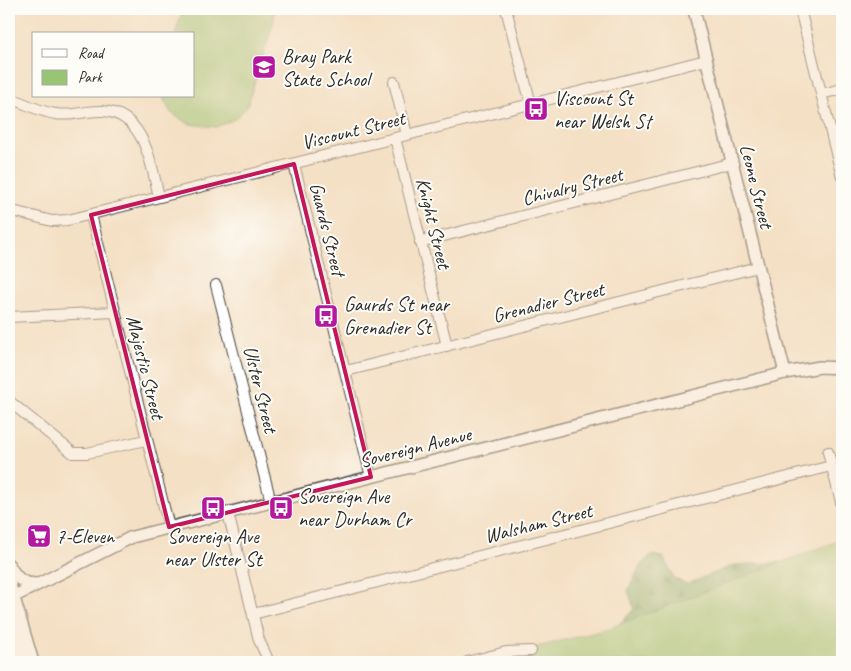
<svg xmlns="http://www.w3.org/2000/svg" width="851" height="671" font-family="Caveat,sans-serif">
<defs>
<pattern id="forest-firs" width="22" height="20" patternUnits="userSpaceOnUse" patternTransform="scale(1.25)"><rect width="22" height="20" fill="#79aa65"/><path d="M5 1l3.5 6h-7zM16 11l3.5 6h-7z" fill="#638b53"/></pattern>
</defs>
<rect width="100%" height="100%" fill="#fdfcf7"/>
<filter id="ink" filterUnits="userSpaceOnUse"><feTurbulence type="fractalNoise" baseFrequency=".02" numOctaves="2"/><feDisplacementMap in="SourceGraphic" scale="10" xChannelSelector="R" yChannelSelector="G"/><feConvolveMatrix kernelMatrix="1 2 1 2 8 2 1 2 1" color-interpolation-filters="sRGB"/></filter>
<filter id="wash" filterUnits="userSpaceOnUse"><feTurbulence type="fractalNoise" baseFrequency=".0096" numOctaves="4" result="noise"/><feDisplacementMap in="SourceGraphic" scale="20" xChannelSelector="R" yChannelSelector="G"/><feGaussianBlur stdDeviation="1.12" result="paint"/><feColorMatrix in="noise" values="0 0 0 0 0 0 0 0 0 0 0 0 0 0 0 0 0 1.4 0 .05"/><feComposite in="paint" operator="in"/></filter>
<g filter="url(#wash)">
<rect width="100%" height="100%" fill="#f4e0c5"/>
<polygon fill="url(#forest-firs)" stroke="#526a48" points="651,555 663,557 675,579 687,584 734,565 804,561 842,662 531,662 616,627 634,609 628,590 641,564"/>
<g fill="#97c573" stroke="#61784f">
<polygon points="183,9 274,9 274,20 247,107 235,119 216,127 189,124 171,113 162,96 194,96 194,34 175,34"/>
<polygon points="841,540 842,662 512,662 510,654 604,630"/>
</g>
</g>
<g filter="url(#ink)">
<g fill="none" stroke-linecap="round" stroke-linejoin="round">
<defs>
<g id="minor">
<polyline points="506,9 531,104"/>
<polyline points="800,9 842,177"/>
<polyline points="394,82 407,135"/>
<polyline points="821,94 842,89"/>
<path d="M9,97C23,103 40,112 56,114C72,117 86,110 102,111C145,113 151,164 159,197"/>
<polyline points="395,138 447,346"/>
<polyline points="294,164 371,477"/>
<polyline points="9,210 52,221 68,220 706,60"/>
<polyline points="91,215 169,527"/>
<polyline points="420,242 732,163"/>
<polyline points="216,285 271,502"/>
<polyline points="9,317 115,312"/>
<polyline points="346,371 758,267"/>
<polyline points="9,401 73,453 87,453 146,440"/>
<polyline points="828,452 842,506"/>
<polyline points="228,513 259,640 269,662"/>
<polyline points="253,614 831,466"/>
<polyline points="467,662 506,652 531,651"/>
</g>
<g id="tertiary">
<polyline points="694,10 785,373"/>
<path d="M9,565C17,579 22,584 38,584"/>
<polyline points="9,581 33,662"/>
<polyline points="9,599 132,537 785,373 820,367 842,368"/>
<polyline points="9,608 23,662"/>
</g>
</defs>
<use href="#minor" stroke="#494642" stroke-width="12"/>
<use href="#tertiary" stroke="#494642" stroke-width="14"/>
<use href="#minor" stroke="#fff" stroke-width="10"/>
<use href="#tertiary" stroke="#fff" stroke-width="11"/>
</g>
</g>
<path d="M0 0H851V671H0ZM294,164L371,477L169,527L91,215Z" fill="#f4e0c5" fill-opacity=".55" fill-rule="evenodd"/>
<path fill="none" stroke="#c2185b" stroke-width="4" stroke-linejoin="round" d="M294,164L371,477L169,527L91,215Z"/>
<defs>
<symbol id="school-square" viewBox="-11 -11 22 22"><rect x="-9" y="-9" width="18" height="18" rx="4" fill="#b5179e" stroke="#fdfcf7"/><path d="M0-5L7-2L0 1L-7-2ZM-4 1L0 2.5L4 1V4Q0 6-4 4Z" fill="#fff"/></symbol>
<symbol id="bus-square" viewBox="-11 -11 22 22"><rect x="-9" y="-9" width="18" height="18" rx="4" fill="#b5179e" stroke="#fdfcf7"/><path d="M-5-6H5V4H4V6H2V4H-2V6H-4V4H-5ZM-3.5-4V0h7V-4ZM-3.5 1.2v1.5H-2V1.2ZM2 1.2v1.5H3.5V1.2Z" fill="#fff"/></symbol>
<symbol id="supermarket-square" viewBox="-11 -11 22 22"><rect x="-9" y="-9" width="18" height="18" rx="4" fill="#b5179e" stroke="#fdfcf7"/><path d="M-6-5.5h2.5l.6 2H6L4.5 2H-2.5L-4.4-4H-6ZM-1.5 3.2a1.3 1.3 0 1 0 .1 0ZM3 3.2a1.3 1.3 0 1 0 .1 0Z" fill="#fff"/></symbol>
</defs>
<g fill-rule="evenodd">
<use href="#school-square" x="250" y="53" width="28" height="28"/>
<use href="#bus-square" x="522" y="95" width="28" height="28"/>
<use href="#bus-square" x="312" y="302" width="28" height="28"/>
<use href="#bus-square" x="199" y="494" width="28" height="28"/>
<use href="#bus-square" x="267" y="494" width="28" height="28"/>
<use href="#supermarket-square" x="25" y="522" width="28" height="28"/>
</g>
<g text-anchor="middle" stroke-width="4" stroke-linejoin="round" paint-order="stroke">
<g font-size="20" fill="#2b2b2b" stroke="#fdfcf7" text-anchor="start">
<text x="282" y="63">Bray Park<tspan x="282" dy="23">State School</tspan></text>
<text x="554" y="105">Viscount St<tspan x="554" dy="23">near Welsh St</tspan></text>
<text x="344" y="311">Gaurds St near<tspan x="344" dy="23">Grenadier St</tspan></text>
<text x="298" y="503">Sovereign Ave<tspan x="298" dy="23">near Durham Cr</tspan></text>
<text x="56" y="543">7-Eleven</text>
<text x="213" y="543" text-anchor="middle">Sovereign Ave<tspan x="213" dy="23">near Ulster St</tspan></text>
</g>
<g font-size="20" fill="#2b2b2b" stroke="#fdfcf7">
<text transform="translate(353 130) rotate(-14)" y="7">Viscount Street</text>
<text transform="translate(572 186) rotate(-14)" y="7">Chivalry Street</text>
<text transform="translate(757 186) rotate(76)" y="7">Leone Street</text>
<text transform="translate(434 223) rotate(76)" y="7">Knight Street</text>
<text transform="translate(328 229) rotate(76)" y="7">Guards Street</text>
<text transform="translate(548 302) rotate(-14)" y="7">Grenadier Street</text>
<text transform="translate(146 367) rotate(76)" y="7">Majestic Street</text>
<text transform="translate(261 389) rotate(76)" y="7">Ulster Street</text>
<text transform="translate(415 447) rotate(-14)" y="7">Sovereign Avenue</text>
<text transform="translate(538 523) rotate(-14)" y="7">Walsham Street</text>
</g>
</g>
<rect width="851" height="671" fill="none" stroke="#fdfcf7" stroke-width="30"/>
<rect x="32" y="32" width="162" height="65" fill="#fdfcf7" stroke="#a9a8a5"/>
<rect x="42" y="49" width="25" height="8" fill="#ffffff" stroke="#a9a8a5"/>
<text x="78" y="58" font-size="15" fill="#2b2b2b">Road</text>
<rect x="42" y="70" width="25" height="15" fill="#97c573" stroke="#a9a8a5"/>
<text x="78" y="82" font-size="15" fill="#2b2b2b">Park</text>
</svg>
